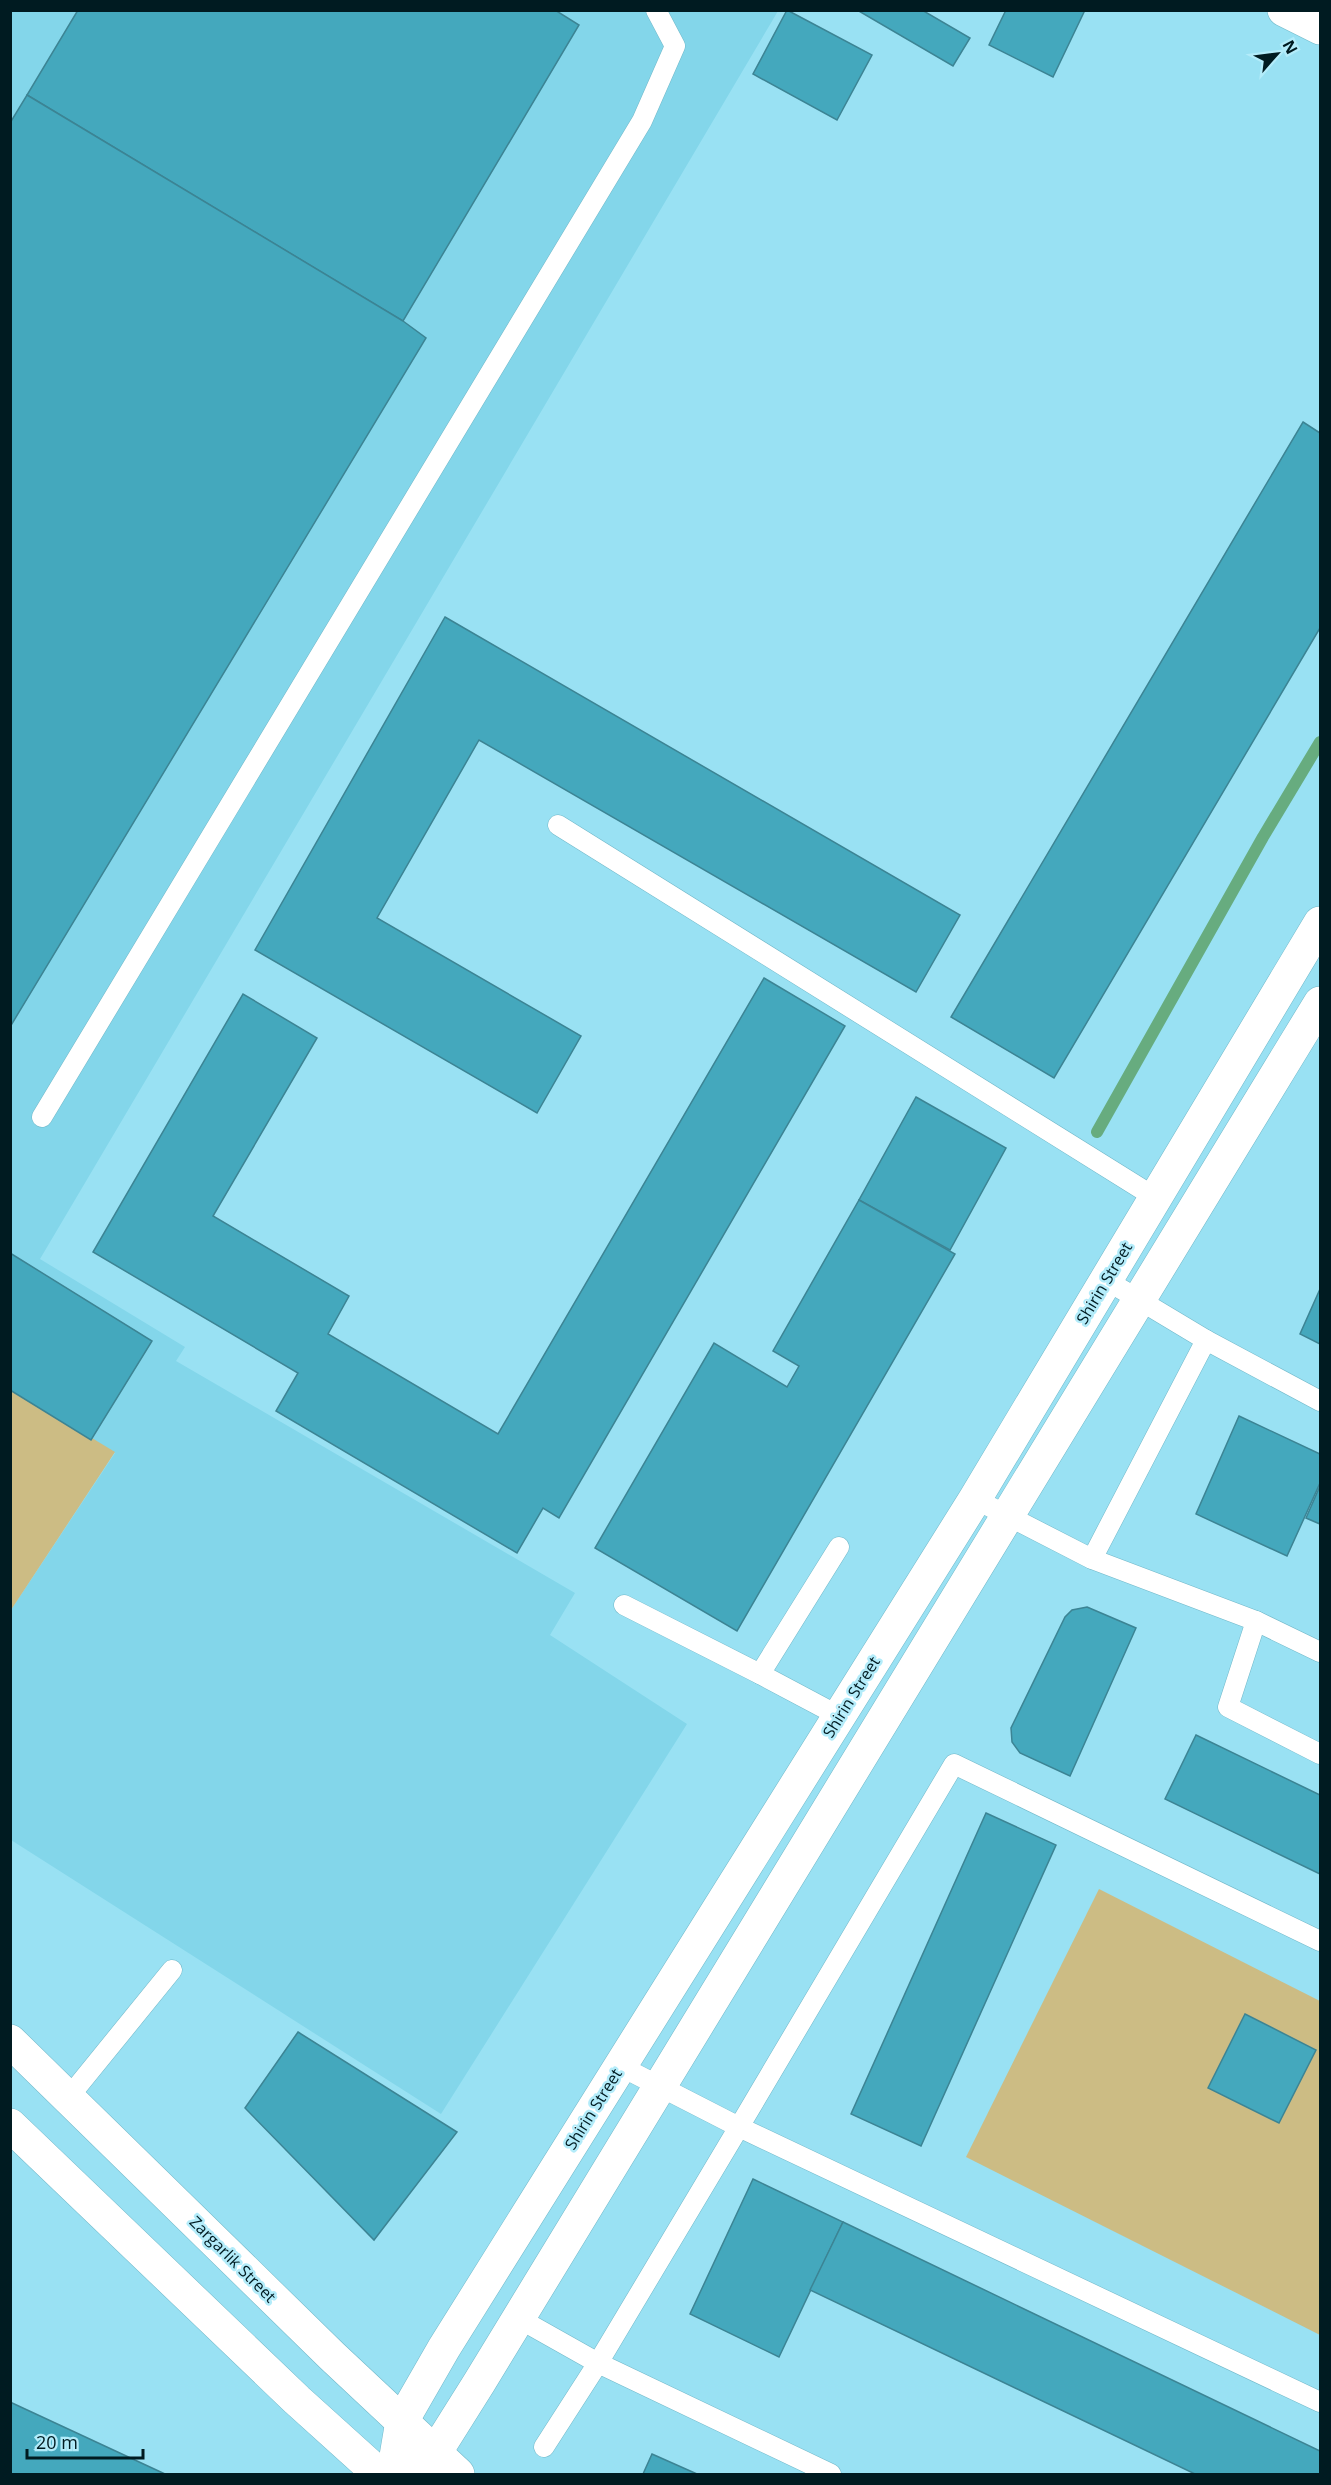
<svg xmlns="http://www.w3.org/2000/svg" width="1331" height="2485" font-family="'Open Sans',sans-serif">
<rect width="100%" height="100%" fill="#99e1f3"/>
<polygon fill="#83d6ea" points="10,11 778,11 40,1259 185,1347 176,1361 575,1593 550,1635 687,1724 441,2114 11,1840 11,1610 115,1453 11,1389"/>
<g fill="#ccbc84">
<polygon points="11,1389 115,1452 11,1610"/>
<polygon points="1099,1889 1320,2001 1320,2335 966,2157"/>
</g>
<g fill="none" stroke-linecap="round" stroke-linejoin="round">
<polyline stroke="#67ac7f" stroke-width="12" points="1097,1132 1263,837 1320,742"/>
</g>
<g fill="#44a8bd" stroke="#3c8494" stroke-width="1.5">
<polygon points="78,10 555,10 579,25 403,321 27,95"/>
<polygon points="787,10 872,55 837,120 753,74"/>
<polygon points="857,10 922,10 970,38 953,66"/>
<polygon points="1006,10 1085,10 1053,77 989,45"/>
<polygon points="27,95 403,321 426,338 10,1027 10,123"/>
<polygon points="1303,422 1320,433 1320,628 1054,1078 951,1017"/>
<polygon points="445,617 960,915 916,992 479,740 377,918 581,1036 537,1113 255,950"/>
<polygon points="764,978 845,1026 559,1518 543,1508 517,1553 276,1411 298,1373 93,1252 243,994 317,1038 213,1216 349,1296 328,1334 498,1434"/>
<polygon points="916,1097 1006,1148 950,1250 859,1200"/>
<polygon points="859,1200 955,1254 737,1631 595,1548 714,1343 787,1387 799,1366 773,1351"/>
<polygon points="10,1253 152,1341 91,1440 10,1390"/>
<polygon points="1320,1289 1320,1344 1300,1334"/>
<polygon points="1239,1416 1320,1454 1320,1483 1287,1556 1196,1514"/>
<polygon points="1320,1486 1320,1524 1306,1518"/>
<polygon points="1087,1607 1136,1628 1070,1776 1020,1753 1012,1742 1011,1728 1065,1617 1072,1610"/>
<polygon points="1196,1735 1320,1795 1320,1874 1165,1799"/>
<polygon points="986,1813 1056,1845 921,2146 851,2114"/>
<polygon points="1245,2014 1316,2050 1279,2123 1208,2088"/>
<polygon points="298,2032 457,2132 374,2240 245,2108"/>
<polygon points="753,2179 843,2222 779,2357 690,2314"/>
<polygon points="843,2222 1320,2451 1320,2474 1195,2474 810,2290"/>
<polygon points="10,2402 165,2474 10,2474"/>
<polygon points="652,2454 697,2474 643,2474"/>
</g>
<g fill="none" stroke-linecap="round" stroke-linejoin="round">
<defs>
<g id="lane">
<polyline points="558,825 1156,1198"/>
<polyline points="42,1117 642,121 675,46 656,10"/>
<polyline points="1106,1280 1206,1340"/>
<polyline points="975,1499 1092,1559 1256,1621 1320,1652"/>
<polyline points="1092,1559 1206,1340 1320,1401"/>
<polyline points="624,1605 760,1674 839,1547"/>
<polyline points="1256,1621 1228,1707 1320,1754"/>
<polyline points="760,1674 839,1716"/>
<polyline points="620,2066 739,2127 954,1764 1320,1941"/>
<polyline points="68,2098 172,1970"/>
<polyline points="518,2318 598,2363 739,2127 1320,2402"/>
<polyline points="544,2447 598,2363 831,2474"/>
</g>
<g id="secondary">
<polyline points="1284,10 1320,28"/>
<polyline points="10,2041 332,2356 458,2474"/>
<polyline points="10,2125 297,2400 379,2474"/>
<polyline points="393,2474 402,2421 444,2348 975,1499 1320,923"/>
<polyline points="406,2474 435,2453 479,2383 1320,1003"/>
</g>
</defs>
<use href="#lane" stroke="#71b8c9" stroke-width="21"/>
<use href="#secondary" stroke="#71b8c9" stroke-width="34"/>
<use href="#lane" stroke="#fff" stroke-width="20"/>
<use href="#secondary" stroke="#fff" stroke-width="33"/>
</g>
<g text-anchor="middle" stroke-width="5" stroke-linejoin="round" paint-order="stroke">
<g font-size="16" fill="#001b21" stroke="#b3ecfa">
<text transform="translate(1104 1283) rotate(-59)" y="6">Shirin Street</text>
<text transform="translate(851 1697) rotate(-58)" y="6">Shirin Street</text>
<text transform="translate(593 2109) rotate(-58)" y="6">Shirin Street</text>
<text transform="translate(233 2259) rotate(45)" y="6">Zargarlik Street</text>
</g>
</g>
<rect width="1331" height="2485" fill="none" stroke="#001b21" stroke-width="24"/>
<g transform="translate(1277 54) rotate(62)" stroke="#b3ecfa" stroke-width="4.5" paint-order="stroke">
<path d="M0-4.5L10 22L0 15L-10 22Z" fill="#001b21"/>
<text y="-9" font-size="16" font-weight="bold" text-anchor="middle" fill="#001b21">N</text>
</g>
<path d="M27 2449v9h116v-9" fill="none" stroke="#001b21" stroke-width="3"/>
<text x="36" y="2449" font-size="18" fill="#001b21" stroke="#b3ecfa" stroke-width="4.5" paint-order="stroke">20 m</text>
</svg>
